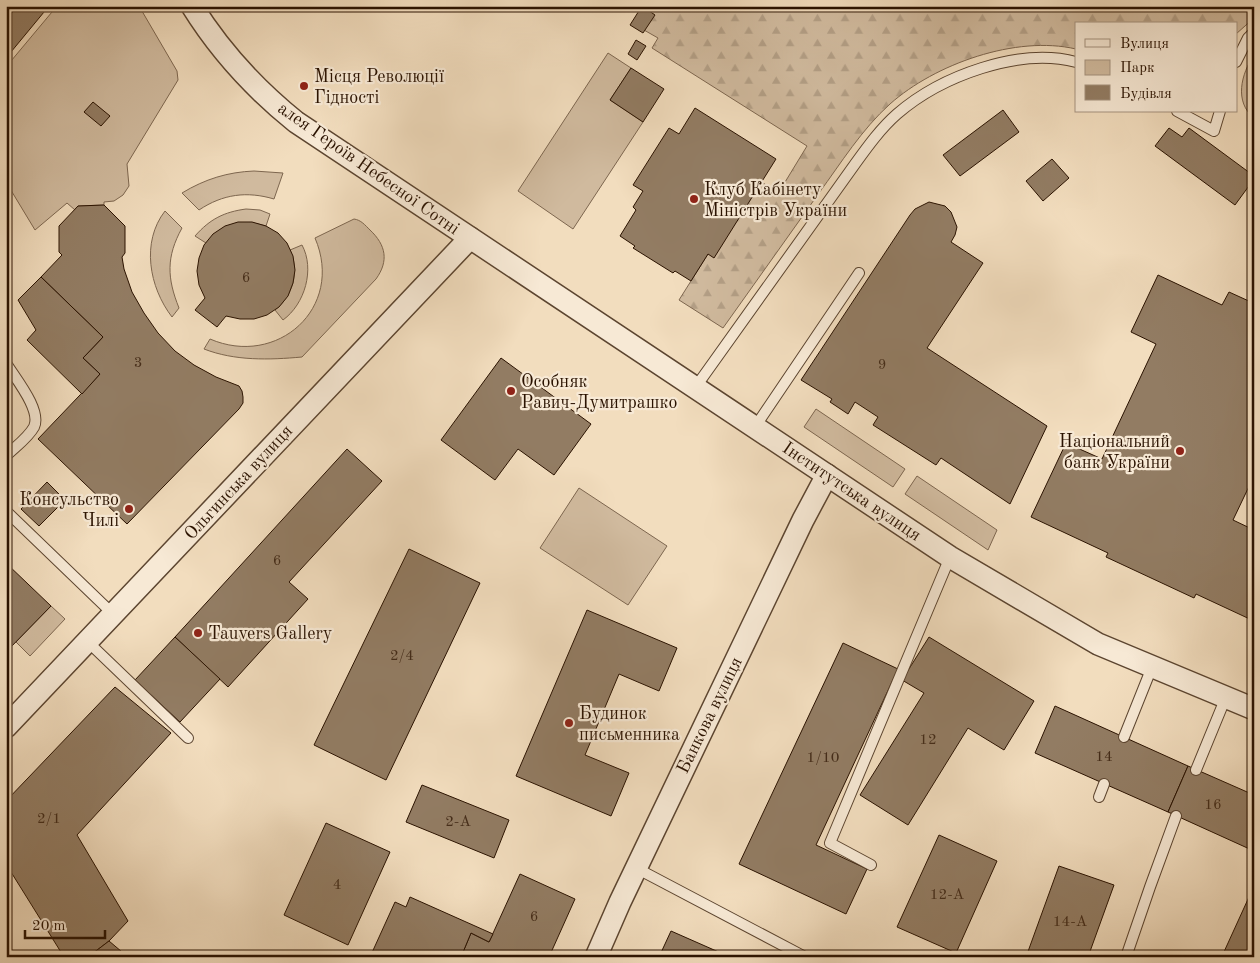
<svg xmlns="http://www.w3.org/2000/svg" width="1260" height="963" font-family="'Old Standard TT',serif">
<defs>
<pattern id="forest-firs" width="22" height="20" patternUnits="userSpaceOnUse" patternTransform="scale(1.25)"><rect width="22" height="20" fill="#d0ba9e"/><path d="M5 1l3.5 6h-7zM16 11l3.5 6h-7z" fill="#b39f86"/></pattern>
</defs>
<rect width="100%" height="100%" fill="#f2ddbe"/>
<filter id="stains"><feTurbulence type="fractalNoise" baseFrequency=".004" numOctaves="4"/><feColorMatrix values="0 0 0 0 .2 0 0 0 0 .09 0 0 0 0 .02 0 0 0 .5 -.17"/></filter>
<radialGradient id="worn" r=".72"><stop offset=".6" stop-color="#630" stop-opacity="0"/><stop offset="1" stop-color="#630" stop-opacity=".3"/></radialGradient>
<g fill="#d0ba9e" stroke="#7d664f">
<polygon points="57,6 139,6 177,71 178,80 127,164 129,186 123,195 114,201 104,202 104,205 78,206 75,210 67,203 35,230 6,182 6,67"/>
<polygon points="608,53 631,68 610,100 643,122 573,229 518,191"/>
<path d="M1254,55V118C1234,102 1241,74 1254,55Z"/>
<path d="M254,171L283,173L274,199C247,191 223,194 199,210L182,193C205,179 228,172 254,171Z"/>
<path d="M246,209L260,210L270,214L266,226C236,217 229,228 206,243L195,236C210,219 224,212 246,209Z"/>
<path d="M165,211L182,228C166,257 167,278 179,308L172,317C149,287 141,242 165,211Z"/>
<path d="M354,219C361,220 365,225 370,230C386,245 389,261 376,279L302,357C269,360 235,361 204,349L210,339C277,368 345,308 315,238Z"/>
<path d="M302,245C315,269 305,304 283,320L275,310C293,296 300,271 290,250Z"/>
<polygon points="816,409 905,469 893,487 804,427"/>
<polygon points="917,476 997,530 988,550 905,494"/>
<polygon points="579,488 667,546 628,605 540,548"/>
<polygon points="51,606 65,619 30,656 16,642"/>
</g>
<path fill="url(#forest-firs)" stroke="#7d664f" d="M642,6H1254V18L1236,34V24H1076V49C1016,35 935,64 890,104C862,129 841,163 819,193C787,238 755,283 723,328L679,300L708,254L761,182L779,192L807,146L652,48L658,38L644,30Z"/>
<g fill="#927c63" stroke="#2a1200">
<polygon points="6,6 49,6 6,58"/>
<polygon points="642,6 655,15 643,33 630,25"/>
<polygon points="636,40 646,46 637,60 628,54"/>
<polygon points="631,68 664,89 643,122 610,100"/>
<polygon points="93,102 110,116 101,126 84,112"/>
<polygon points="695,108 776,159 714,258 708,254 691,281 675,271 673,273 633,248 635,246 620,236 636,210 633,207 643,191 633,185 669,128 679,134"/>
<polygon points="1003,110 1019,132 960,176 943,155"/>
<polygon points="1169,128 1182,137 1189,128 1254,176 1254,179 1235,205 1155,146"/>
<polygon points="1052,159 1069,178 1043,201 1026,181"/>
<polygon points="929,202 945,206 951,212 957,227 955,235 951,242 983,263 927,348 1047,426 1010,504 941,458 936,465 873,425 878,417 855,402 848,414 830,402 832,399 801,380 910,215 915,209"/>
<polygon points="104,205 125,226 125,253 122,257 124,269 132,292 144,313 158,333 175,351 194,365 216,377 239,386 242,391 243,397 243,403 239,409 127,524 38,439 100,374 83,358 103,337 41,277 62,255 59,252 59,226 78,206"/>
<polygon points="238,222 252,222 266,226 278,233 287,243 293,256 295,270 293,283 288,296 279,307 267,315 254,319 240,319 226,316 217,327 195,310 205,298 199,285 197,271 199,258 204,245 213,234 225,226"/>
<polygon points="1158,275 1222,305 1229,292 1251,302 1252,299 1254,300 1254,476 1233,520 1254,530 1254,621 1196,594 1194,598 1106,557 1108,553 1031,517 1066,443 1102,459 1156,344 1131,332"/>
<polygon points="41,277 103,337 83,358 100,374 82,394 27,340 36,330 18,300"/>
<polygon points="501,358 591,424 554,475 518,449 495,480 441,440"/>
<polygon points="347,449 382,481 289,582 308,599 228,687 175,637"/>
<polygon points="47,482 65,500 39,526 21,509"/>
<polygon points="409,549 480,583 386,780 314,745"/>
<polygon points="6,563 51,606 6,652"/>
<polygon points="587,610 677,648 659,691 619,674 585,755 629,773 611,816 516,776"/>
<polygon points="175,637 220,679 180,722 135,680"/>
<polygon points="929,637 1034,701 1004,750 968,728 908,825 860,795 924,693 902,680"/>
<polygon points="843,643 898,669 816,845 867,869 846,914 739,864"/>
<polygon points="115,687 171,733 77,835 128,921 109,941 88,957 64,957 6,864 6,801"/>
<polygon points="1055,706 1188,766 1168,812 1035,753"/>
<polygon points="1188,766 1254,795 1254,851 1168,812"/>
<polygon points="422,785 509,820 494,858 406,822"/>
<polygon points="326,823 390,852 348,945 284,915"/>
<polygon points="939,835 997,861 956,953 897,927"/>
<polygon points="1059,866 1114,885 1088,957 1026,957"/>
<polygon points="520,874 575,899 549,957 461,957 471,933 489,942"/>
<polygon points="1254,886 1254,957 1230,957 1223,954"/>
<polygon points="410,897 493,934 489,942 471,933 461,957 370,957 395,902 406,907"/>
<polygon points="671,931 730,957 659,957"/>
<polygon points="109,941 128,957 88,957"/>
</g>
<g fill="none" stroke-linecap="round" stroke-linejoin="round">
<defs>
<g id="service">
<polyline points="1236,62 1248,38 1254,32"/>
<polyline points="1177,111 1214,131 1220,111"/>
<path d="M6,363C15,378 42,410 34,427C28,438 15,447 6,456"/>
<path d="M695,388L855,164C868,146 881,128 897,114C941,76 1019,47 1076,62"/>
<polyline points="755,427 859,273"/>
<polyline points="6,511 113,614"/>
<polyline points="87,641 188,738"/>
<polyline points="1124,737 1152,667"/>
<polyline points="1196,770 1226,697"/>
<polyline points="1099,797 1104,784"/>
<polyline points="871,865 830,843 950,557"/>
<polyline points="636,868 805,957"/>
<polyline points="1126,957 1150,887 1176,816"/>
</g>
<g id="minor">
<path d="M192,6C220,51 255,89 296,122L950,557L1098,644L1254,709"/>
<polyline points="6,727 470,238"/>
<polyline points="596,957 620,902 803,520 827,475"/>
</g>
</defs>
<use href="#service" stroke="#5c4530" stroke-width="12"/>
<use href="#minor" stroke="#5c4530" stroke-width="24"/>
<use href="#service" stroke="#f7e9d5" stroke-width="10"/>
<use href="#minor" stroke="#f7e9d5" stroke-width="21"/>
</g>
<g fill="#8f2418" stroke="#f7e9d5" stroke-width="2">
<circle cx="304" cy="86" r="5"/>
<circle cx="694" cy="199" r="5"/>
<circle cx="511" cy="391" r="5"/>
<circle cx="1180" cy="451" r="5"/>
<circle cx="129" cy="509" r="5"/>
<circle cx="198" cy="633" r="5"/>
<circle cx="569" cy="723" r="5"/>
</g>
<g text-anchor="middle" stroke-width="4.5" stroke-linejoin="round" paint-order="stroke">
<g font-size="15" fill="#442c19">
<text x="246" y="282">6</text>
<text x="138" y="367">3</text>
<text x="882" y="369">9</text>
<text x="277" y="565">6</text>
<text x="402" y="660">2/4</text>
<text x="928" y="744">12</text>
<text x="1104" y="761">14</text>
<text x="823" y="762">1/10</text>
<text x="1213" y="809">16</text>
<text x="49" y="823">2/1</text>
<text x="458" y="826">2-А</text>
<text x="337" y="889">4</text>
<text x="947" y="899">12-А</text>
<text x="534" y="921">6</text>
<text x="1070" y="926">14-А</text>
</g>
<g font-size="18" fill="#2a1200" stroke="#f7e9d5" text-anchor="start">
<text x="314" y="82">Місця Революції<tspan x="314" dy="21">Гідності</tspan></text>
<text x="704" y="195">Клуб Кабінету<tspan x="704" dy="21">Міністрів України</tspan></text>
<text x="521" y="387">Особняк<tspan x="521" dy="21">Равич-Думитрашко</tspan></text>
<text x="1170" y="447" text-anchor="end">Національний<tspan x="1170" dy="21">банк України</tspan></text>
<text x="119" y="505" text-anchor="end">Консульство<tspan x="119" dy="21">Чилі</tspan></text>
<text x="208" y="639">Tauvers Gallery</text>
<text x="579" y="719">Будинок<tspan x="579" dy="21">письменника</tspan></text>
</g>
<g font-size="18" fill="#2a1200" stroke="#f7e9d5">
<text transform="translate(369 168) rotate(35)" y="6">алея Героїв Небесної Сотні</text>
<text transform="translate(238 482) rotate(-47)" y="6">Ольгинська вулиця</text>
<text transform="translate(852 491) rotate(34)" y="6">Інститутська вулиця</text>
<text transform="translate(709 715) rotate(-64)" y="6">Банкова вулиця</text>
</g>
</g>
<rect width="1260" height="963" fill="none" stroke="#f2ddbe" stroke-width="25"/>
<rect x="8" y="8" width="1245" height="948" fill="none" stroke="#2a1200" stroke-width="2.5"/>
<rect x="12" y="12" width="1235" height="938" fill="none" stroke="#2a1200"/>
<rect x="1075" y="22" width="162" height="90" fill="#f7e9d5" stroke="#a59380"/>
<rect x="1085" y="39" width="25" height="8" fill="#f7e9d5" stroke="#a59380"/>
<text x="1120" y="48" font-size="15" fill="#2a1200">Вулиця</text>
<rect x="1085" y="60" width="25" height="15" fill="#d0ba9e" stroke="#a59380"/>
<text x="1120" y="72" font-size="15" fill="#2a1200">Парк</text>
<rect x="1085" y="85" width="25" height="15" fill="#927c63" stroke="#a59380"/>
<text x="1120" y="98" font-size="15" fill="#2a1200">Будівля</text>
<path d="M25 930v8h80v-8" fill="none" stroke="#2a1200" stroke-width="2.5"/>
<text x="32" y="930" font-size="15" fill="#2a1200" stroke="#f7e9d5" stroke-width="4" paint-order="stroke">20 m</text>
<rect width="100%" height="100%" filter="url(#stains)"/>
<rect width="100%" height="100%" fill="url(#worn)"/>
</svg>
